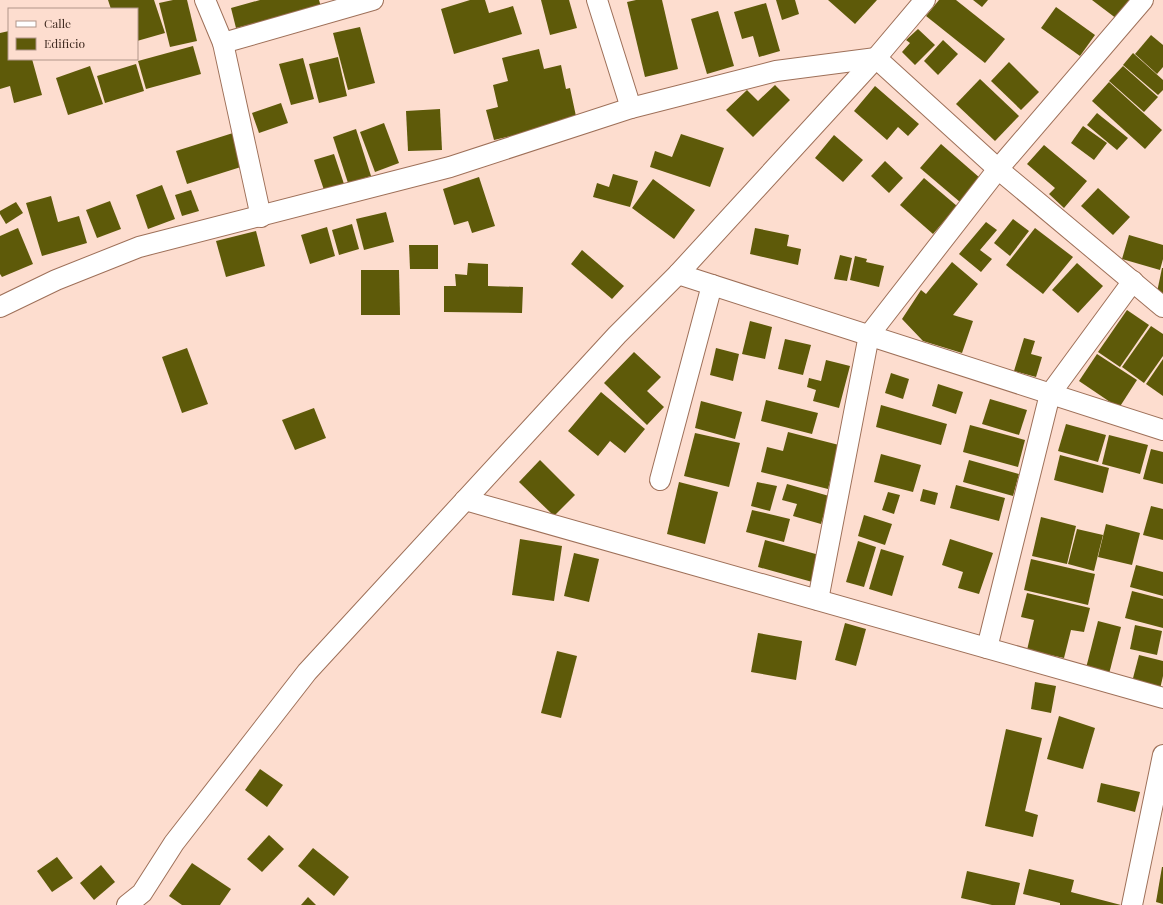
<svg xmlns="http://www.w3.org/2000/svg" width="1163" height="905" font-family="'Playfair Display',serif">
<rect width="100%" height="100%" fill="#fdddcf"/>
<g fill="#5e5a09">
<polygon points="108,0 154,0 165,33 137,41 137,9 111,9"/>
<polygon points="173,0 187,0 197,41 170,47 159,3"/>
<polygon points="260,0 319,0 321,7 236,28 231,8"/>
<polygon points="470,0 485,0 489,13 513,6 522,34 454,54 441,9"/>
<polygon points="541,0 569,0 577,28 550,35"/>
<polygon points="636,0 662,0 678,69 645,77 627,2"/>
<polygon points="776,0 795,0 799,14 782,20"/>
<polygon points="828,0 877,0 855,24"/>
<polygon points="939,0 956,0 1005,39 985,63 926,16"/>
<polygon points="973,0 988,0 982,7"/>
<polygon points="1092,0 1131,0 1117,19"/>
<polygon points="766,3 780,51 759,57 753,36 742,39 734,12"/>
<polygon points="1056,7 1095,35 1080,56 1041,28"/>
<polygon points="718,11 734,66 707,74 691,19"/>
<polygon points="360,27 375,83 348,90 333,33"/>
<polygon points="918,29 935,45 915,65 902,52 910,43 906,40"/>
<polygon points="9,31 9,59 32,59 42,95 14,103 10,86 0,89 0,33"/>
<polygon points="1151,35 1163,45 1163,67 1157,74 1135,54"/>
<polygon points="943,40 958,54 938,75 924,61"/>
<polygon points="193,46 201,74 146,89 138,61"/>
<polygon points="539,49 544,69 561,65 566,89 570,88 577,121 494,140 486,110 498,107 493,85 508,81 502,58"/>
<polygon points="1133,53 1163,80 1163,90 1158,95 1123,65"/>
<polygon points="338,57 347,96 319,103 309,64"/>
<polygon points="303,58 314,99 291,105 279,64"/>
<polygon points="1009,62 1039,92 1021,110 991,81"/>
<polygon points="136,64 144,91 105,103 97,76"/>
<polygon points="90,66 103,104 68,115 56,78"/>
<polygon points="1123,66 1158,97 1144,112 1109,81"/>
<polygon points="980,79 1019,116 995,141 956,104"/>
<polygon points="1109,82 1162,130 1145,149 1092,101"/>
<polygon points="775,85 790,100 753,137 726,110 747,90 758,101"/>
<polygon points="875,86 919,124 908,136 898,127 887,140 854,111"/>
<polygon points="281,103 288,123 259,133 252,113"/>
<polygon points="440,109 442,150 408,151 406,111"/>
<polygon points="1097,113 1128,138 1117,150 1087,125"/>
<polygon points="384,123 399,163 375,172 360,132"/>
<polygon points="1083,126 1107,143 1094,160 1071,143"/>
<polygon points="356,129 371,176 348,183 333,137"/>
<polygon points="233,133 244,166 187,184 176,151"/>
<polygon points="681,134 724,148 710,187 650,167 655,151 672,157"/>
<polygon points="834,135 863,160 843,182 815,158"/>
<polygon points="941,144 980,178 960,202 920,168"/>
<polygon points="1044,145 1087,181 1064,208 1049,194 1055,188 1027,164"/>
<polygon points="334,154 344,184 324,190 314,160"/>
<polygon points="885,161 903,178 889,193 871,176"/>
<polygon points="613,174 638,181 630,207 593,197 597,183 609,187"/>
<polygon points="479,177 495,226 472,233 468,221 454,225 443,189"/>
<polygon points="924,178 957,206 933,234 900,205"/>
<polygon points="653,179 695,210 674,239 632,208"/>
<polygon points="162,185 175,219 148,229 136,195"/>
<polygon points="1098,188 1130,217 1113,235 1081,206"/>
<polygon points="191,190 199,211 182,216 175,195"/>
<polygon points="51,196 58,222 79,216 87,243 42,256 26,203"/>
<polygon points="110,201 121,229 97,238 86,210"/>
<polygon points="16,202 23,213 6,224 0,214 0,211"/>
<polygon points="386,212 394,242 364,250 356,219"/>
<polygon points="1013,219 1029,231 1010,256 994,243"/>
<polygon points="986,222 997,230 980,250 992,259 981,272 959,254"/>
<polygon points="352,224 359,249 339,255 332,230"/>
<polygon points="327,227 335,256 310,264 301,235"/>
<polygon points="18,228 33,264 2,277 0,274 0,236"/>
<polygon points="755,228 789,235 787,246 801,249 798,265 750,254"/>
<polygon points="1035,228 1073,257 1043,294 1006,265"/>
<polygon points="256,231 265,266 226,277 216,241"/>
<polygon points="1129,235 1163,245 1163,259 1160,270 1122,259"/>
<polygon points="409,245 438,245 438,269 410,269"/>
<polygon points="582,250 624,286 612,299 571,264"/>
<polygon points="840,255 852,258 847,281 834,279"/>
<polygon points="855,256 867,259 866,262 884,266 879,287 850,280"/>
<polygon points="952,262 978,284 953,315 973,321 962,353 923,341 902,319 921,290 926,294"/>
<polygon points="468,263 488,264 488,286 523,287 522,313 444,312 444,286 456,286 455,274 467,275"/>
<polygon points="1077,263 1103,286 1078,313 1052,290"/>
<polygon points="1162,268 1163,268 1163,298 1156,297"/>
<polygon points="361,270 399,270 400,315 361,315"/>
<polygon points="1127,310 1149,325 1120,367 1098,352"/>
<polygon points="750,321 772,327 765,359 742,354"/>
<polygon points="1151,326 1163,334 1163,356 1144,383 1122,367"/>
<polygon points="1024,338 1035,341 1031,354 1042,357 1036,377 1014,371"/>
<polygon points="785,339 811,345 803,375 778,369"/>
<polygon points="187,348 208,404 182,413 162,357"/>
<polygon points="716,348 739,354 733,381 710,375"/>
<polygon points="634,352 661,377 647,391 664,407 647,425 604,383"/>
<polygon points="1097,354 1137,380 1119,408 1079,381"/>
<polygon points="1163,359 1163,396 1146,384"/>
<polygon points="826,360 850,366 839,408 813,401 816,390 807,387 809,378 821,381"/>
<polygon points="891,373 909,379 903,399 885,393"/>
<polygon points="938,384 963,392 956,414 932,406"/>
<polygon points="601,392 645,429 625,453 610,441 598,456 568,431"/>
<polygon points="990,399 1027,410 1019,435 982,424"/>
<polygon points="766,400 818,413 812,434 761,421"/>
<polygon points="701,401 742,412 735,439 695,428"/>
<polygon points="881,405 947,424 941,445 876,427"/>
<polygon points="314,408 326,438 295,450 282,420"/>
<polygon points="1066,424 1106,435 1098,462 1058,451"/>
<polygon points="970,425 1025,440 1018,467 963,452"/>
<polygon points="788,432 839,445 828,489 761,472 767,447 783,451"/>
<polygon points="695,433 740,443 729,487 684,476"/>
<polygon points="1109,435 1148,445 1140,474 1102,464"/>
<polygon points="1151,449 1163,452 1163,484 1143,479"/>
<polygon points="881,454 921,465 913,492 874,482"/>
<polygon points="1060,455 1109,468 1103,493 1054,480"/>
<polygon points="540,460 575,495 554,516 519,482"/>
<polygon points="969,460 1019,474 1013,496 963,482"/>
<polygon points="679,482 718,492 705,544 667,534"/>
<polygon points="757,482 777,486 770,511 751,506"/>
<polygon points="787,484 829,496 821,524 793,516 797,504 782,500"/>
<polygon points="956,485 1005,498 999,521 950,508"/>
<polygon points="923,489 938,493 935,505 920,501"/>
<polygon points="888,492 900,495 894,514 882,510"/>
<polygon points="1151,506 1163,509 1163,540 1143,535"/>
<polygon points="752,510 790,519 784,542 746,532"/>
<polygon points="864,515 892,524 885,545 858,536"/>
<polygon points="1041,517 1076,526 1067,564 1032,556"/>
<polygon points="1106,524 1140,533 1132,565 1098,557"/>
<polygon points="1077,529 1103,535 1094,571 1068,564"/>
<polygon points="520,539 562,546 554,601 512,595"/>
<polygon points="950,539 993,553 979,594 958,588 963,572 942,565"/>
<polygon points="765,540 823,556 816,583 758,567"/>
<polygon points="858,541 876,547 864,587 846,582"/>
<polygon points="881,549 904,556 892,596 869,589"/>
<polygon points="574,553 599,559 589,602 564,596"/>
<polygon points="1031,559 1095,574 1088,605 1024,590"/>
<polygon points="1136,565 1163,572 1163,596 1130,587"/>
<polygon points="1132,591 1163,599 1163,628 1125,618"/>
<polygon points="1027,593 1090,608 1084,632 1071,630 1064,658 1027,650 1034,620 1021,617"/>
<polygon points="1098,621 1121,627 1109,674 1086,668"/>
<polygon points="845,623 866,629 856,666 835,660"/>
<polygon points="1135,625 1162,631 1157,655 1130,649"/>
<polygon points="758,633 802,641 796,680 751,672"/>
<polygon points="557,651 577,656 561,718 541,713"/>
<polygon points="1139,655 1163,661 1163,676 1160,689 1132,682"/>
<polygon points="1035,682 1056,686 1051,713 1031,709"/>
<polygon points="1059,716 1095,728 1083,769 1047,759"/>
<polygon points="1006,729 1042,738 1025,811 1038,815 1033,837 985,826"/>
<polygon points="260,769 283,785 267,807 245,790"/>
<polygon points="1101,783 1140,792 1135,812 1097,802"/>
<polygon points="269,835 284,849 262,872 247,859"/>
<polygon points="313,848 349,877 334,896 298,866"/>
<polygon points="57,857 73,878 52,892 37,871"/>
<polygon points="192,863 231,889 220,905 182,905 169,896"/>
<polygon points="101,865 115,882 94,900 80,883"/>
<polygon points="1162,867 1163,867 1163,904 1156,902"/>
<polygon points="1029,869 1074,880 1071,892 1121,905 1060,905 1060,903 1023,894"/>
<polygon points="967,871 1020,883 1015,905 992,905 961,898"/>
<polygon points="308,897 316,905 301,905"/>
</g>
<g fill="none" stroke-linecap="round" stroke-linejoin="round">
<defs>
<g id="minor">
<polyline points="205,0 223,43 261,217"/>
<polyline points="597,0 631,108"/>
<polyline points="223,43 373,0"/>
<polyline points="678,274 1163,430"/>
<polyline points="0,307 56,280 139,247 450,167 631,108 776,71 876,58 998,169 1163,307"/>
<polyline points="660,480 712,285"/>
<polyline points="465,500 1163,698"/>
<polyline points="818,600 869,335 998,169 1143,0"/>
<polyline points="987,648 1050,394 1133,281"/>
<polyline points="127,905 142,893 174,843 307,672 617,335 678,274 876,58 925,0"/>
<polyline points="1132,905 1163,755"/>
</g>
</defs>
<use href="#minor" stroke="#9e7059" stroke-width="22"/>
<use href="#minor" stroke="#fff" stroke-width="20"/>
</g>
<rect x="8" y="8" width="130" height="52" fill="#fdddcf" stroke="#b1968a"/>
<rect x="16" y="21" width="20" height="6" fill="#ffffff" stroke="#b1968a"/>
<text x="44" y="28" font-size="12" fill="#402c22">Calle</text>
<rect x="16" y="38" width="20" height="12" fill="#5e5a09" stroke="#b1968a"/>
<text x="44" y="48" font-size="12" fill="#402c22">Edificio</text>
</svg>
